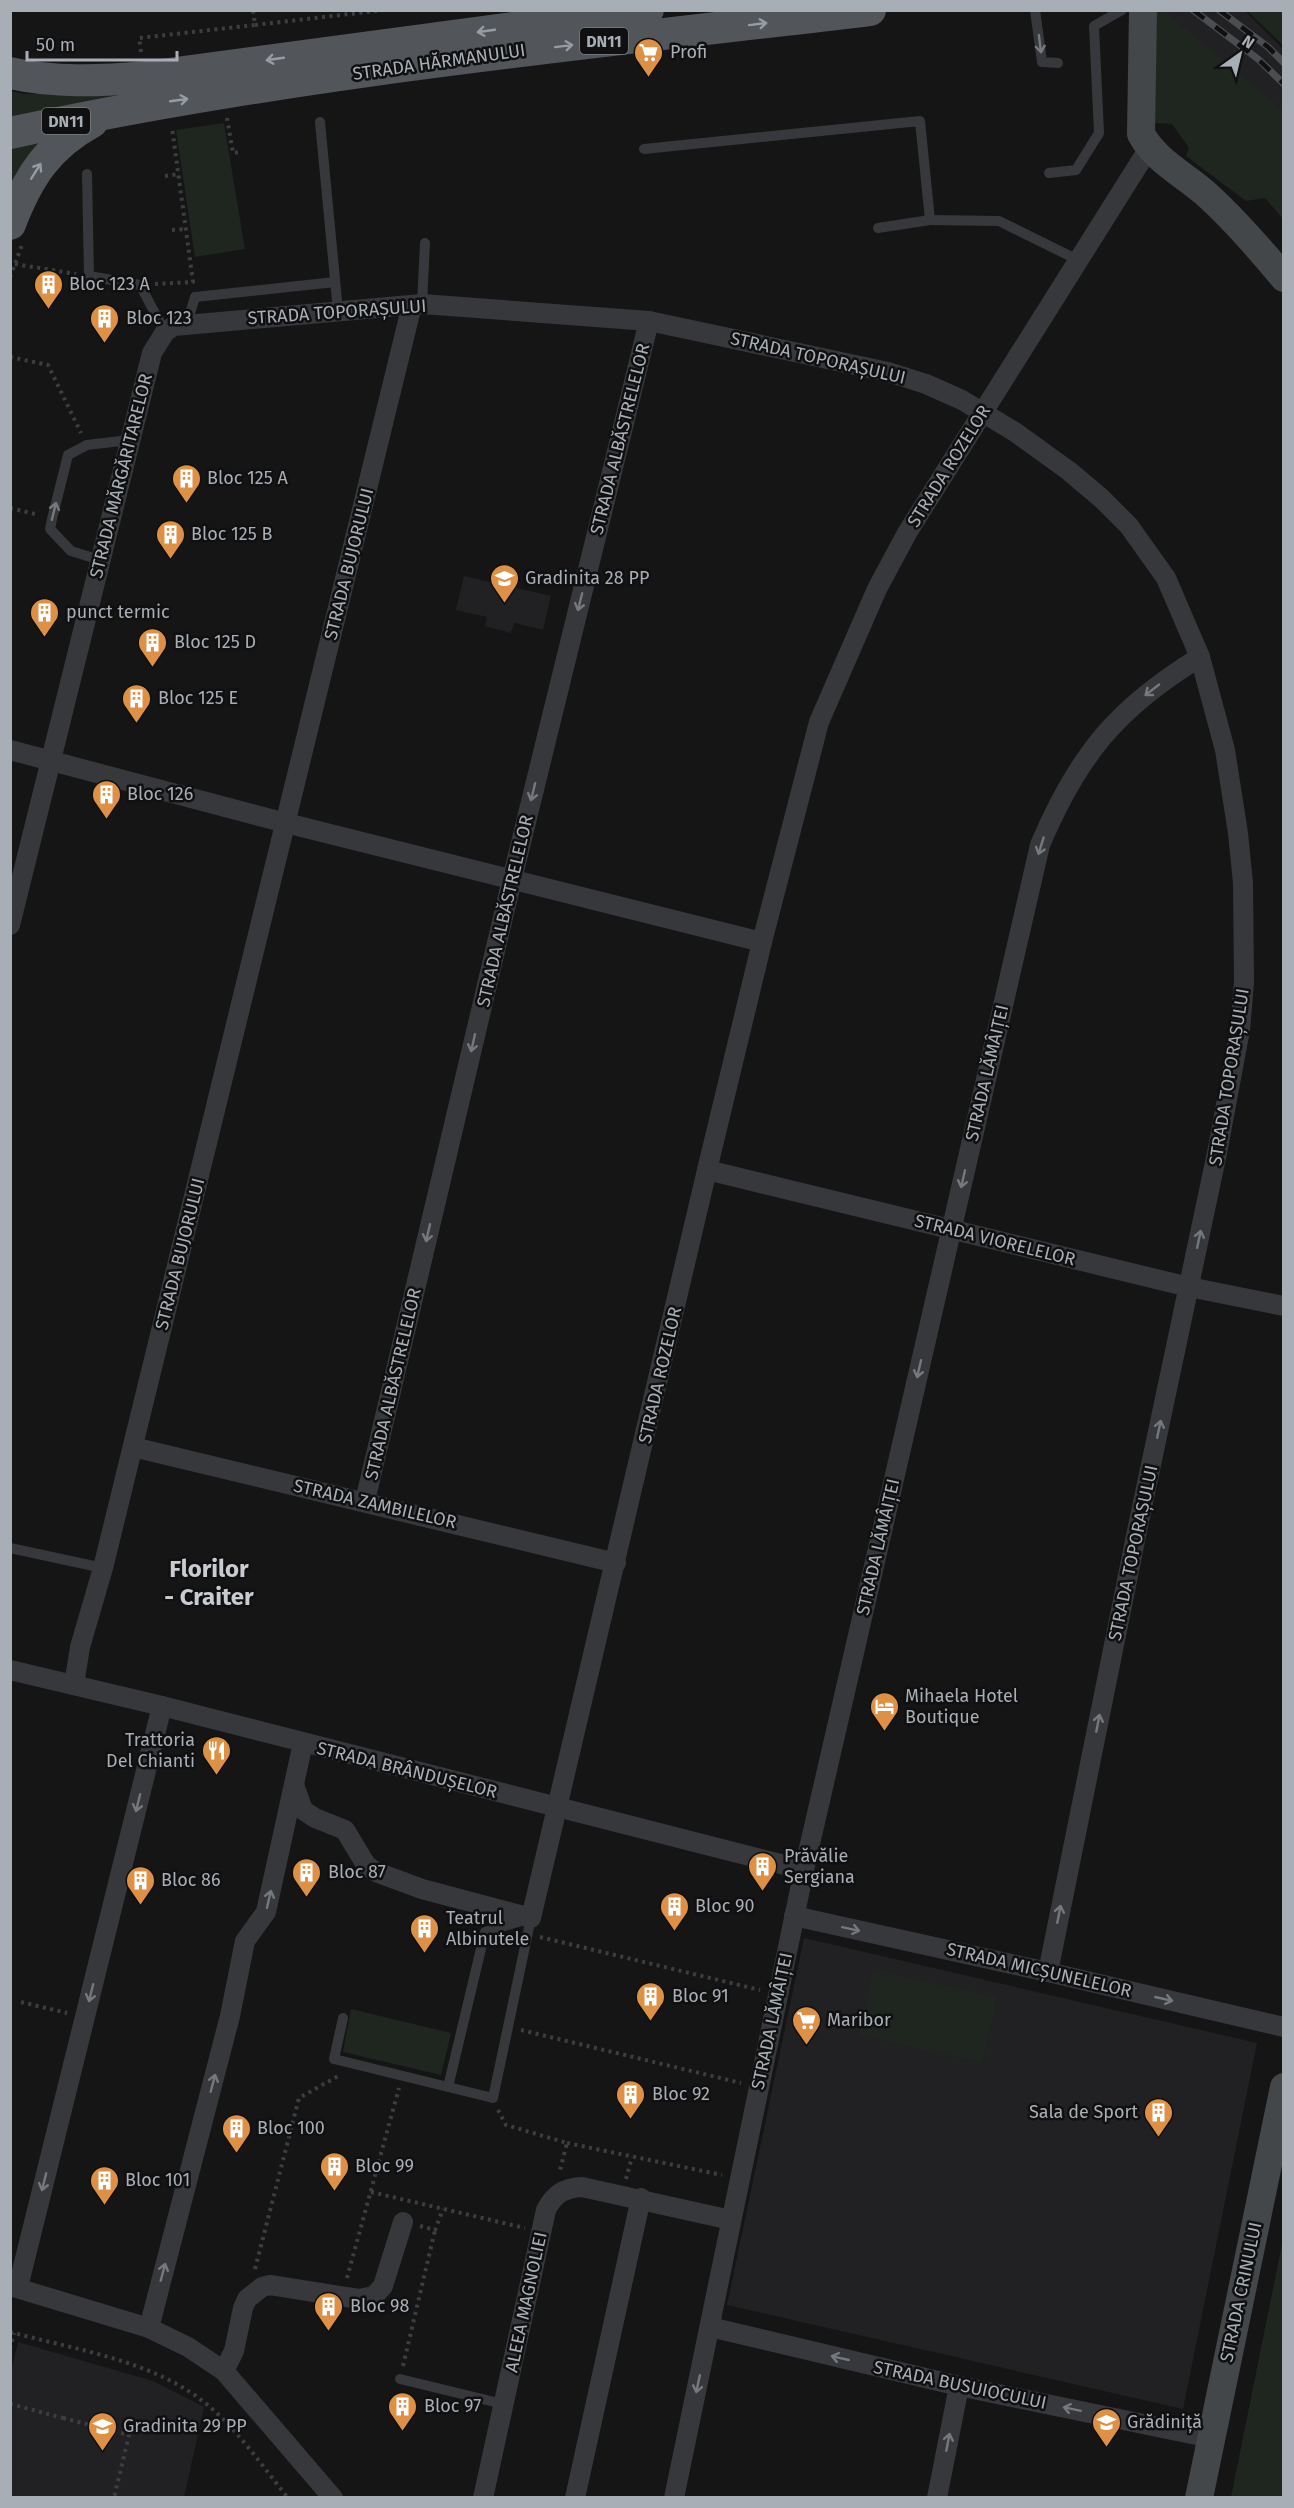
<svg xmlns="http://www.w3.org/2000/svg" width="1294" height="2508" font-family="'Fira Sans',sans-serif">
<rect width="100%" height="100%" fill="#151516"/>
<g fill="#212123">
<polygon points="1163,11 1245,11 1283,49 1283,131"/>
<polygon points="464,576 551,596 543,630 514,623 511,633 485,626 487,617 456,610"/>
<polygon points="804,1938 1257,2043 1183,2409 727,2305"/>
<polygon points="18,2342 153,2381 204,2407 184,2497 11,2497 10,2376"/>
</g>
<g fill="#1f261f">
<polygon points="1156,11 1164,11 1269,98 1283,112 1283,219 1265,198 1246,201 1186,156 1189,148 1172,124 1155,123"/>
<polygon points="1247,11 1283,11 1283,45"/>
<polygon points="11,91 24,94 130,92 130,95 11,119"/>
<polygon points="224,123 245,249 195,257 176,130"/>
<polygon points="42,142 15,175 11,185 11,150 21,145"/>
<polygon points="873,1970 997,1997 982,2063 859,2035"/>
<polygon points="351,2009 451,2033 441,2075 343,2052"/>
<polygon points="1283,2239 1283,2497 1231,2497"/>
</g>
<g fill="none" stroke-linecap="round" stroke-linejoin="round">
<g stroke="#3c3f42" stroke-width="4" stroke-dasharray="3 4.5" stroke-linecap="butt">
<polyline points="255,25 384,10"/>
<polyline points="141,52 139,38 255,25 253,10"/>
<polyline points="227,118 233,153 241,152"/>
<polyline points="165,176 179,174"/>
<polyline points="172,230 186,229"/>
<polyline points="15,264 76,274"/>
<polyline points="10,277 22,245"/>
<polyline points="155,284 193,282 172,128"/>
<polyline points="10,357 48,365 81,433"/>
<polyline points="10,508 39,515"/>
<polyline points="540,1937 760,1990"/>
<polyline points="21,2002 67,2013"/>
<polyline points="521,2030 741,2083"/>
<polyline points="498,2110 506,2125 567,2143 559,2174"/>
<polyline points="567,2143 722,2175"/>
<polyline points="626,2179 632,2157"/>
<polyline points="371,2192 525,2228"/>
<polyline points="420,2226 435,2230 443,2209"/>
<polyline points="255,2269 299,2098 340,2075"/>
<polyline points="347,2278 399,2088"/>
<path d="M10,2332C77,2350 157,2361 210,2407C240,2433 263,2467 288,2498"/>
<polyline points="10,2349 14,2333"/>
<polyline points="403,2366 435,2230"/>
<polyline points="10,2404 63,2418 62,2423"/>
<polyline points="63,2418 129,2435 114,2498"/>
</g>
<g stroke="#36383b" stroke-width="10">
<polyline points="1035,10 1042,62 1058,63"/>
<polyline points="320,122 338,311"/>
<polyline points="644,149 920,121 930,220 878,228"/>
<polyline points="1049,173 1076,170 1099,133 1094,26 1122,10"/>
<polyline points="87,174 89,276 140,285 165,332"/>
<polyline points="930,220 999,221 1080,261"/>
<polyline points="422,304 425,243"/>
<polyline points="187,323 195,297 335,282"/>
<polyline points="100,560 71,551 50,529 52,519 68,455 87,445 129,440"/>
<polyline points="10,1548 103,1568"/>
<path d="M343,2018L334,2059C387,2072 440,2085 493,2098L531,1918L485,1932L448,2087"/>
<polyline points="400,2379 503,2404"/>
</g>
<g stroke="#36383b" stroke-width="20">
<polyline points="10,750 286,823 762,942"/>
<polyline points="10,925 152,353 165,332 174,326 422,304 649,321 888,372 926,384 962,400 1015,432 1069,471 1101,498 1129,526 1166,578 1200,657 1225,750 1238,833 1243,883 1244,982 1240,1030 1217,1153 1138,1526 1048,1972"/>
<polyline points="707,1170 1189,1287 1284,1306"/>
<polyline points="133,1447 616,1563"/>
<polyline points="365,1501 514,871 649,321"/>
<polyline points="10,1670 162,1706 804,1870"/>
<polyline points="74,1685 80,1647 103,1568 412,305"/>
<polyline points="294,1785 303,1810 315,1818 345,1830 366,1865 376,1872 422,1889 531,1918 707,1170 762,942 819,722 877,589 907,533 1149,148"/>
<polyline points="794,1916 1048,1972 1284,2027"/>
<polyline points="10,2286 149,2328 188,2347 224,2371 333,2498"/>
<polyline points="18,2287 162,1706"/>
<polyline points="710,2327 959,2386 1211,2438"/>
<polyline points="149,2328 230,2016 245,1941 266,1912 303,1743"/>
<polyline points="224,2371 234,2351 243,2308 247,2299 262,2287 270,2285 359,2299 374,2296 383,2286 403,2222"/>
<path d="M483,2498L546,2210C554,2194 564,2188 582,2187L731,2220"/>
<polyline points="575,2498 641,2198"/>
<path d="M674,2498L804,1870L1040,845C1078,755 1117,708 1200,657"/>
<polyline points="937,2498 959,2386"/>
</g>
<g stroke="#44474a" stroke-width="28">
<path d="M1143,10L1141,134C1155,160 1183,174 1205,193C1234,219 1259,248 1284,278"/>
<polyline points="1199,2498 1284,2087"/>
</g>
<g stroke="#525559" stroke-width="32">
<path d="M10,73C54,83 101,81 146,77L648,10"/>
<path d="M10,133C293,72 583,44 870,10"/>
<path d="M10,224C28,177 48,146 92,122"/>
</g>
<defs>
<g id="rail">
<polyline points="1193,10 1258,59 1284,84"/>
<polyline points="1219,10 1268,47 1284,63"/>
</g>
</defs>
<use href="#rail" stroke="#4b4e51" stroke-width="7"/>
<use href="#rail" stroke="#101011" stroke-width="4.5" stroke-dasharray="14" stroke-linecap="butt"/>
</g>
<defs><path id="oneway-shaft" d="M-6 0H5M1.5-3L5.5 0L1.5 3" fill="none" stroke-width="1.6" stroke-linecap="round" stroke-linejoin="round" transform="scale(1.5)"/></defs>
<g stroke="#979ca3">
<use href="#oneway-shaft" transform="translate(758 24) rotate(-7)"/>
<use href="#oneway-shaft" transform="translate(486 31) rotate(172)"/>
<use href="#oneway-shaft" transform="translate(564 46) rotate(-7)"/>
<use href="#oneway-shaft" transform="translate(275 59) rotate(172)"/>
<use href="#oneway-shaft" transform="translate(179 100) rotate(-8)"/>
<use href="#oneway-shaft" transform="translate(36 171) rotate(-58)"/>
</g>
<g stroke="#75797e">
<use href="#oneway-shaft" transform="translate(1040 44) rotate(83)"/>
<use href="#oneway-shaft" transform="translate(54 511) rotate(-76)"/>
<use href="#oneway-shaft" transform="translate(580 602) rotate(104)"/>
<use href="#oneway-shaft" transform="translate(1152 690) rotate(142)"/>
<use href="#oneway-shaft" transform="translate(533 792) rotate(104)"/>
<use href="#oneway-shaft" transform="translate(1041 846) rotate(107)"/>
<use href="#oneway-shaft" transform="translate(473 1043) rotate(103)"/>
<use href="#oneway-shaft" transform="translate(963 1179) rotate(103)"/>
<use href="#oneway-shaft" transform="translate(428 1233) rotate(103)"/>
<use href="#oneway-shaft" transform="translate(1199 1239) rotate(-78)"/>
<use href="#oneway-shaft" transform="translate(919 1369) rotate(103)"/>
<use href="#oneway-shaft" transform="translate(1159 1429) rotate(-78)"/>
<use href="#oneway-shaft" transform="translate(1098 1723) rotate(-79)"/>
<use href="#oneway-shaft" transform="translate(138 1803) rotate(104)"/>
<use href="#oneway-shaft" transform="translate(269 1899) rotate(-77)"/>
<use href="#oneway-shaft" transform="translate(1059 1914) rotate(-79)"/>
<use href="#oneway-shaft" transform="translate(851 1929) rotate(12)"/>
<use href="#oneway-shaft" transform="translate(91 1993) rotate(104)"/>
<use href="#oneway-shaft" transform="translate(1164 1999) rotate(13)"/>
<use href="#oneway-shaft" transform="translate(213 2083) rotate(-75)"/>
<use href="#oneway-shaft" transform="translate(44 2182) rotate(104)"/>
<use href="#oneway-shaft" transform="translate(163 2272) rotate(-75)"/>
<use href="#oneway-shaft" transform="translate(840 2358) rotate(-167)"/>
<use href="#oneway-shaft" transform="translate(698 2384) rotate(102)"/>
<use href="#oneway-shaft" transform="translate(1072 2409) rotate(-168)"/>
<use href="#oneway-shaft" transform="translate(948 2442) rotate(-79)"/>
</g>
<defs>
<symbol id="supermarket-pin" viewBox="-11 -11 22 30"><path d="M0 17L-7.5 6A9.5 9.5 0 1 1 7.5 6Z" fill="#de9144" stroke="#101011"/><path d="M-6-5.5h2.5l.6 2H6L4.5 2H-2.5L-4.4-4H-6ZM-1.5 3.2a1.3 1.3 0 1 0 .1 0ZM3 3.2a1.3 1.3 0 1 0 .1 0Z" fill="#fff"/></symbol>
<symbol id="building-pin" viewBox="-11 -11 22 30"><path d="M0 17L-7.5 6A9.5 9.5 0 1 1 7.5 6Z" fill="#de9144" stroke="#101011"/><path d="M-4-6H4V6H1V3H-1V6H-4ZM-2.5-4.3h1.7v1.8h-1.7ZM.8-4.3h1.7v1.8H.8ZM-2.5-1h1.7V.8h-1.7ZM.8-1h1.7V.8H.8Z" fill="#fff"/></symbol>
<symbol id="school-pin" viewBox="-11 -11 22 30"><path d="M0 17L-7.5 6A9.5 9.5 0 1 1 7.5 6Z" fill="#de9144" stroke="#101011"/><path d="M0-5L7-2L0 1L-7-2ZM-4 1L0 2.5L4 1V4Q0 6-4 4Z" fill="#fff"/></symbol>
<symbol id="hotel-pin" viewBox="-11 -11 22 30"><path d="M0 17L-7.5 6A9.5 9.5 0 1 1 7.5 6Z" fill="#de9144" stroke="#101011"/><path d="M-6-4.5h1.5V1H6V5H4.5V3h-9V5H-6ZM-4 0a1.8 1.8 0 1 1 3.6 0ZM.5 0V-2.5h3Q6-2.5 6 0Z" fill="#fff"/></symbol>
<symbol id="restaurant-pin" viewBox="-11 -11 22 30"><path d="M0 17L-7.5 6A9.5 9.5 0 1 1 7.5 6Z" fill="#de9144" stroke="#101011"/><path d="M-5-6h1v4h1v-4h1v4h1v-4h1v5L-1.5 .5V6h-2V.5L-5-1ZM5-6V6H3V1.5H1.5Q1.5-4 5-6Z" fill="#fff"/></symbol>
</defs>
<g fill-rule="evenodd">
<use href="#supermarket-pin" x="632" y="36" width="33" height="45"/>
<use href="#building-pin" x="32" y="268" width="33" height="45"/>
<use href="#building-pin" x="88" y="302" width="33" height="45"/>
<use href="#building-pin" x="170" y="462" width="33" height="45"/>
<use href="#building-pin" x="154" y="518" width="33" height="45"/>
<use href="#school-pin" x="488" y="562" width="33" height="45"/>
<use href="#building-pin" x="28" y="596" width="33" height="45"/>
<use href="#building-pin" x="136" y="626" width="33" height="45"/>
<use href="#building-pin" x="120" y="682" width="33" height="45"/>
<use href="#building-pin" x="90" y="778" width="33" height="45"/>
<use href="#hotel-pin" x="868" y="1690" width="33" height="45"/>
<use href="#restaurant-pin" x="200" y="1734" width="33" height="45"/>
<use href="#building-pin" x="746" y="1850" width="33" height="45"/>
<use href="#building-pin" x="290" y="1856" width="33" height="45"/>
<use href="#building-pin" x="124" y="1864" width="33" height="45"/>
<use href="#building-pin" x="658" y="1890" width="33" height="45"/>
<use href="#building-pin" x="408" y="1912" width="33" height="45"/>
<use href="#building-pin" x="634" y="1980" width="33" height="45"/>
<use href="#supermarket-pin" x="790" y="2004" width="33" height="45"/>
<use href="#building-pin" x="614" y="2078" width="33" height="45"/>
<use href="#building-pin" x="1142" y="2096" width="33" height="45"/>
<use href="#building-pin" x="220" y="2112" width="33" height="45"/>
<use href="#building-pin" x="318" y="2150" width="33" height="45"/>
<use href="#building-pin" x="88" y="2164" width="33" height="45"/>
<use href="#building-pin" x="312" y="2290" width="33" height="45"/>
<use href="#building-pin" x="386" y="2390" width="33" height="45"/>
<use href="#school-pin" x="1090" y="2406" width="33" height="45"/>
<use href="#school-pin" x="86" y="2410" width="33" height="45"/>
</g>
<g text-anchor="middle" stroke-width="5" stroke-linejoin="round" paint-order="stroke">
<g fill="#101011" stroke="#7a7f84" stroke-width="1.5">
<rect x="580" y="28" width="48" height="26" rx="4.5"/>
<rect x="42" y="108" width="48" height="26" rx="4.5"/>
</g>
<g font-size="16" font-weight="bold" fill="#a8aeb5">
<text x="604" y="47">DN11</text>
<text x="66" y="127">DN11</text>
</g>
<g font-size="18" fill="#a8aeb5" stroke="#101011" text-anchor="start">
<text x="670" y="58">Profi</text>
<text x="69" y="290">Bloc 123 A</text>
<text x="126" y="324">Bloc 123</text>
<text x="207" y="484">Bloc 125 A</text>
<text x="191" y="540">Bloc 125 B</text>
<text x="525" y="584">Gradinita 28 PP</text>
<text x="66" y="618">punct termic</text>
<text x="174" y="648">Bloc 125 D</text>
<text x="158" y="704">Bloc 125 E</text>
<text x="127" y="800">Bloc 126</text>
<text x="905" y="1702">Mihaela Hotel<tspan x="905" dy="21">Boutique</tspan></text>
<text x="195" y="1746" text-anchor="end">Trattoria<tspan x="195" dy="21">Del Chianti</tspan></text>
<text x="784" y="1862">Prăvălie<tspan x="784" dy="21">Sergiana</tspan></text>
<text x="328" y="1878">Bloc 87</text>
<text x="161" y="1886">Bloc 86</text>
<text x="695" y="1912">Bloc 90</text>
<text x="446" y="1924">Teatrul<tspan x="446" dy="21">Albinutele</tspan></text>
<text x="672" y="2002">Bloc 91</text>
<text x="827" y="2026">Maribor</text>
<text x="652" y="2100">Bloc 92</text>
<text x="1138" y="2118" text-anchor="end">Sala de Sport</text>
<text x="257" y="2134">Bloc 100</text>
<text x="355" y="2172">Bloc 99</text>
<text x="125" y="2186">Bloc 101</text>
<text x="350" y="2312">Bloc 98</text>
<text x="424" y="2412">Bloc 97</text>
<text x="1127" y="2428">Grădiniță</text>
<text x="123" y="2432">Gradinita 29 PP</text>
</g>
<g font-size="18" fill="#a8aeb5" stroke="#101011">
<text transform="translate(439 62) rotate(-8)" y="6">STRADA HĂRMANULUI</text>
<text transform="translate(337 312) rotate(-4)" y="6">STRADA TOPORAȘULUI</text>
<text transform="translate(818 358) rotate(13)" y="6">STRADA TOPORAȘULUI</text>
<text transform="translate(620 439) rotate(-76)" y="6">STRADA ALBĂSTRELELOR</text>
<text transform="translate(949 466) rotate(-58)" y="6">STRADA ROZELOR</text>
<text transform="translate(121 476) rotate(-76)" y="6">STRADA MĂRGĂRITARELOR</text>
<text transform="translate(349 564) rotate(-76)" y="6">STRADA BUJORULUI</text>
<text transform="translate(505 911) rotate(-77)" y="6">STRADA ALBĂSTRELELOR</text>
<text transform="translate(987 1073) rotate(-77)" y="6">STRADA LĂMÂIȚEI</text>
<text transform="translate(1229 1077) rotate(-81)" y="6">STRADA TOPORAȘULUI</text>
<text transform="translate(995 1240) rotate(14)" y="6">STRADA VIORELELOR</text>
<text transform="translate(180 1254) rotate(-76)" y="6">STRADA BUJORULUI</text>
<text transform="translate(660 1375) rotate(-77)" y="6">STRADA ROZELOR</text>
<text transform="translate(393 1384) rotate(-77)" y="6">STRADA ALBĂSTRELELOR</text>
<text transform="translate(375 1504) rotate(13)" y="6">STRADA ZAMBILELOR</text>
<text transform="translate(878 1547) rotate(-77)" y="6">STRADA LĂMÂIȚEI</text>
<text transform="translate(1133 1553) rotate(-78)" y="6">STRADA TOPORAȘULUI</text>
<text transform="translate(407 1770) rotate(14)" y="6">STRADA BRÂNDUȘELOR</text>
<text transform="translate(1039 1970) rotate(13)" y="6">STRADA MICȘUNELELOR</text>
<text transform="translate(772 2021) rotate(-78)" y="6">STRADA LĂMÂIȚEI</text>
<text transform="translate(1241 2292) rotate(-78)" y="6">STRADA CRINULUI</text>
<text transform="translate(526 2302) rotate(-78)" y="6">ALEEA MAGNOLIEI</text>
<text transform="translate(960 2385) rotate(12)" y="6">STRADA BUSUIOCULUI</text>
</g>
<g font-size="24" font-weight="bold" fill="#c8ccd1" stroke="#101011">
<text x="209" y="1577">Florilor<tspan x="209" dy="28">- Craiter</tspan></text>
</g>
</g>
<rect width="1294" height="2508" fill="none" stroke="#a8aeb5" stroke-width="24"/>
<g transform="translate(1240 54) rotate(34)" stroke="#101011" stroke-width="4.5" paint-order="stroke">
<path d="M0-4.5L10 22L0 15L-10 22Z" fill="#a8aeb5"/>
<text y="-9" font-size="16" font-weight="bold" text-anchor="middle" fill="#a8aeb5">N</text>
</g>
<path d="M27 51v9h150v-9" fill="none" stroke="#a8aeb5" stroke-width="3"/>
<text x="36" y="51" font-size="18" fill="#a8aeb5" stroke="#101011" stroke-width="4.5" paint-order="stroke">50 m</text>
</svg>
